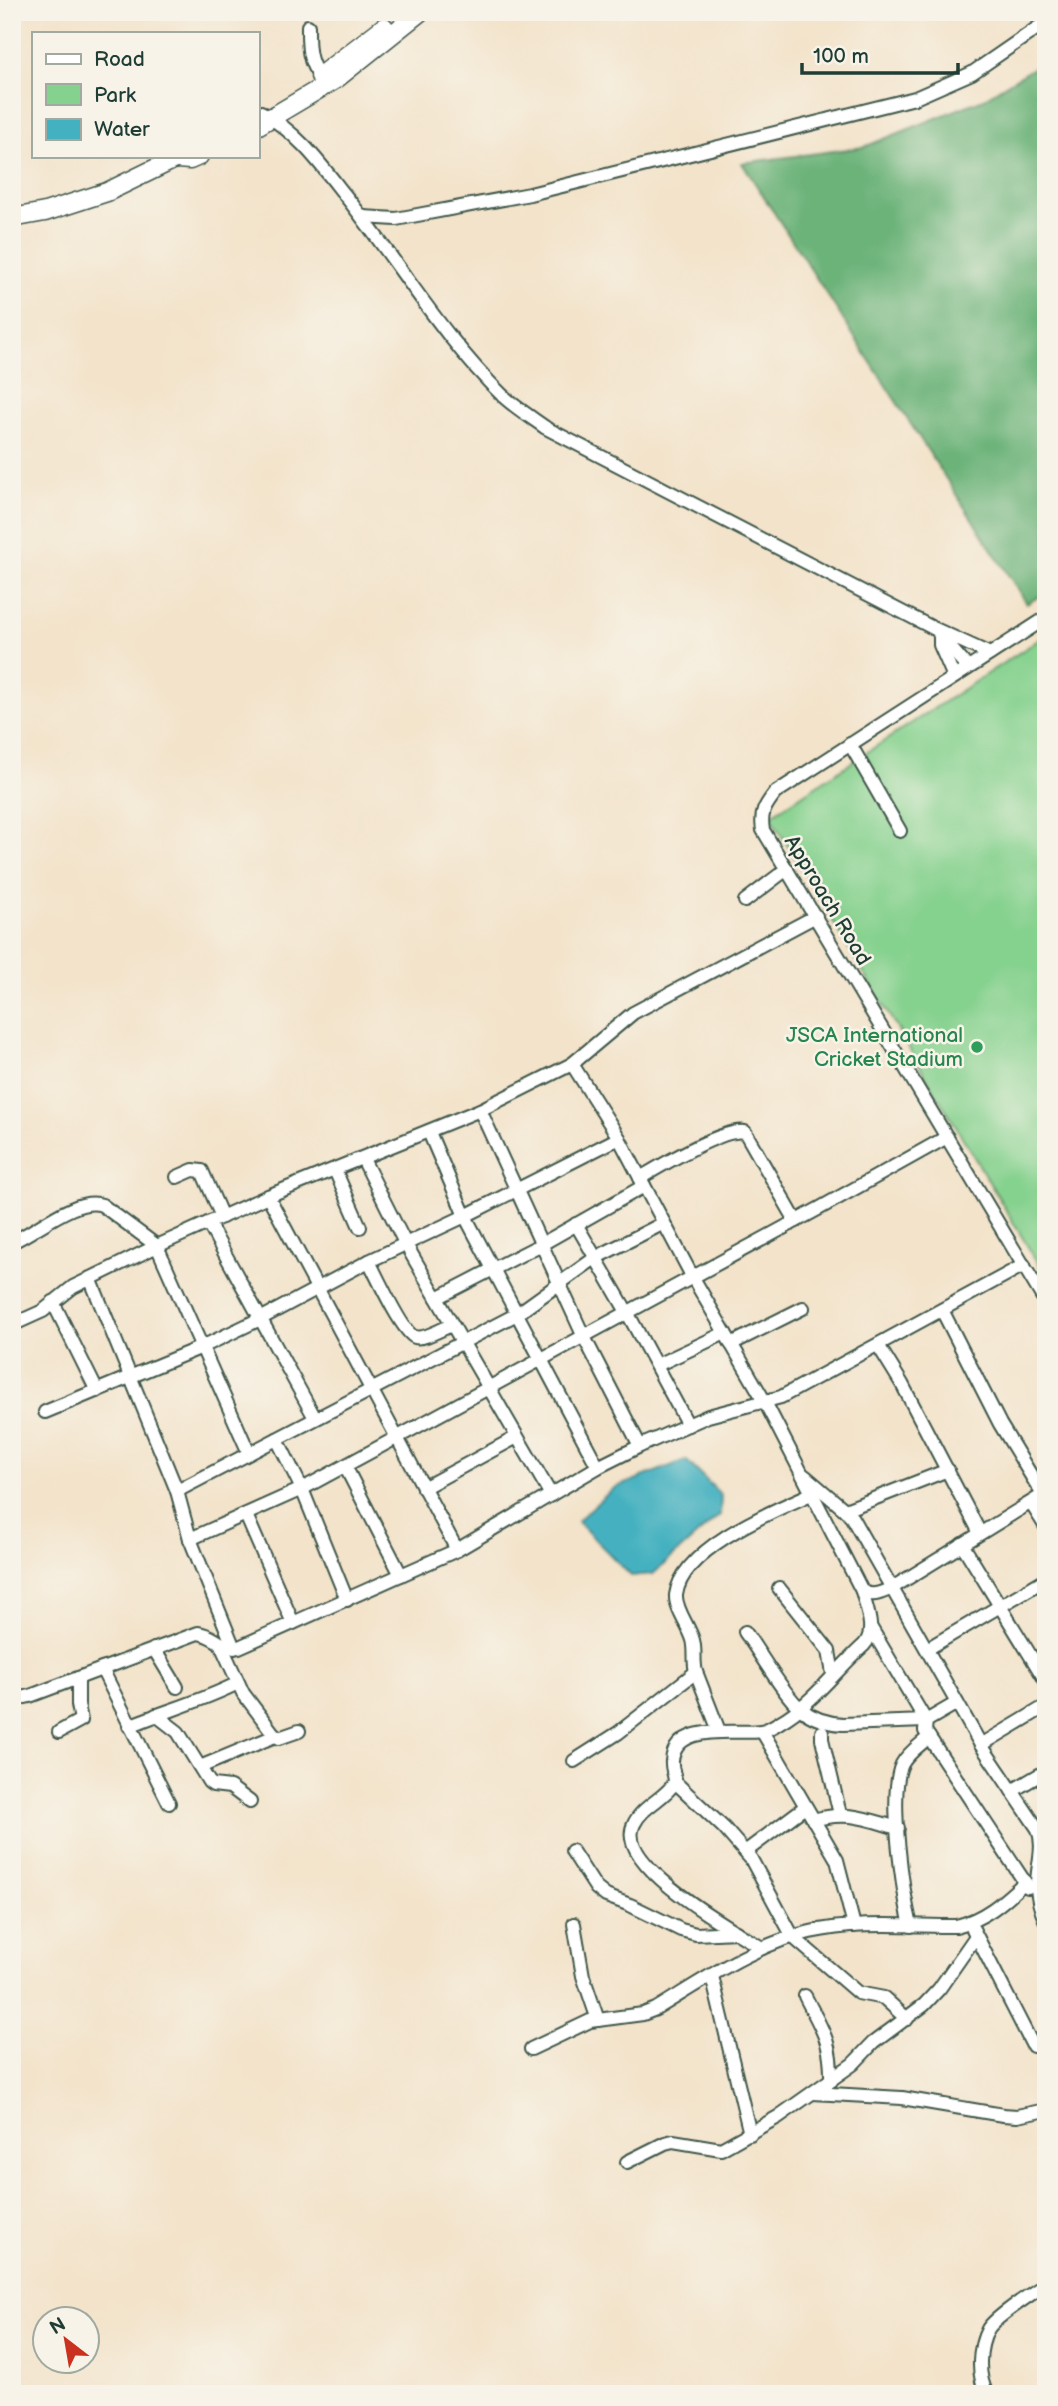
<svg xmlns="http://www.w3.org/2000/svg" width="1058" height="2406" font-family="'Balsamiq Sans',sans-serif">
<rect width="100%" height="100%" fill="#f7f3e8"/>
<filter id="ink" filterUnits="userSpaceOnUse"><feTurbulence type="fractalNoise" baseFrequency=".0143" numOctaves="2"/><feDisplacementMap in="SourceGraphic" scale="14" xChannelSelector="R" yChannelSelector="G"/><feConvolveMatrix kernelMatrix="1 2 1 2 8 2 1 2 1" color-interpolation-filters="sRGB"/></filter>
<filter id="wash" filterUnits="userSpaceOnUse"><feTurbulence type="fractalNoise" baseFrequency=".00686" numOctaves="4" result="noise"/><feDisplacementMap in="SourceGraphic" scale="28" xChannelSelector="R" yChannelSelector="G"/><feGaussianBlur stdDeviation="1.57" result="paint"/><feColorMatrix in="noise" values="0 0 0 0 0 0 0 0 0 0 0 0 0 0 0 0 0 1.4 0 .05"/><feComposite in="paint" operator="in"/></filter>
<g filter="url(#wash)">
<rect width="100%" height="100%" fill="#f3e3ca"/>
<polygon fill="#85d18e" stroke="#528761" stroke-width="2" points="1046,635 1046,1277 770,816"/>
<polygon fill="#6cb379" stroke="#467856" stroke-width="2" points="1046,60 1046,592 1027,604 742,163 864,147 981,100"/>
<polygon fill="#44b1c0" stroke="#32777a" stroke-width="2" points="686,1460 721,1495 720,1515 653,1574 631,1576 577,1521 614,1488"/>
</g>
<g filter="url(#ink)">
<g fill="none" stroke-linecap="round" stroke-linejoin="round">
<defs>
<g id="minor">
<path d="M308,26C308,41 307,65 321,76"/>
<path d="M261,112C297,132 319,162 344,194C397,260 442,337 503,396C516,408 532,418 546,428L933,628L990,654"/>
<polyline points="363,217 396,219 530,194 915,98 972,73 1046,22"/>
<path d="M1046,618L775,793C765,806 760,813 763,830L1046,1303"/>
<polyline points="939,634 968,668"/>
<polyline points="940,635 940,645 954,677"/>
<polyline points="850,744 900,831"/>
<polyline points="745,901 787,869"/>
<path d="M572,1064L619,1138L692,1276L765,1402L862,1591C873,1598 882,1592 892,1588L1046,1493"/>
<polyline points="480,1110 583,1335 640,1446"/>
<polyline points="429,1132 465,1216 598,1467"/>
<polyline points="363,1159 405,1243 551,1495"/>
<polyline points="335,1170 360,1227"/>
<polyline points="177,1177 193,1170 202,1171 222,1217"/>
<path d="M640,1178C660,1166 725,1127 745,1132L796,1221"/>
<polyline points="268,1196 457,1550"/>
<polyline points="208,1223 315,1418"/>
<polyline points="576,1224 627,1312 688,1425"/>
<path d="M12,1242C36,1232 76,1196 102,1205L157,1246L249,1453"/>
<path d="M369,1261C376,1275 403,1333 415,1337C424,1340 443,1328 452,1325"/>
<polyline points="90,1278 177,1491 190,1539 234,1648"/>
<polyline points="437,1298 540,1245 644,1186"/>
<polyline points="53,1302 97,1391"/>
<polyline points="942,1310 1000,1424 1043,1495"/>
<polyline points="12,1325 43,1311 73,1287 157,1246 268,1196 480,1110 572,1064 633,1013 816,916"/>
<polyline points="731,1344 803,1308"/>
<polyline points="878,1345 902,1384 980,1533"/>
<polyline points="657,1365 725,1333"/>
<polyline points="45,1412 202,1347 260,1319 369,1261 465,1216 619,1138"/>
<polyline points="277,1439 302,1489 347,1600"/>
<polyline points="345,1466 401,1575"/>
<path d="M805,1476L845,1510L852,1518L981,1745L1038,1829C1045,1847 1037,1866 1037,1884C1037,1898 1041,1911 1046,1922"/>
<polyline points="423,1488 517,1437"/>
<polyline points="177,1491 517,1314 595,1258 664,1223"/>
<polyline points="1031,1503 1046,1527"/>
<polyline points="845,1510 948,1470"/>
<polyline points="246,1515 293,1623"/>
<polyline points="190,1539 302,1489 820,1208 947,1137"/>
<polyline points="962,1544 1046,1681"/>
<polyline points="779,1588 829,1651 833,1674"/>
<polyline points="871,1628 926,1721"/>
<path d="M745,1632C758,1650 786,1698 801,1709C813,1719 828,1723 843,1724L926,1721"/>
<polyline points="221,1645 243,1693 273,1733 279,1738 299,1731"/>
<polyline points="154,1649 177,1687"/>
<polyline points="927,1649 1046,1579"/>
<polyline points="102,1669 169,1803"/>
<path d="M12,1700L30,1696L198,1633C215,1635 221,1649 239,1647L457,1550L598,1467L640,1446L708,1416L781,1397L1024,1265"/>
<polyline points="957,1703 926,1721 925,1731 1028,1887"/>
<polyline points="156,1715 178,1732 209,1782 213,1785 230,1787 250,1802"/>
<path d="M129,1726C165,1711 203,1701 238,1683"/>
<path d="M719,1731L696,1672C693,1661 696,1651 693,1640C689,1626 675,1609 676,1595C682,1548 773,1511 811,1494"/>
<polyline points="762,1731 837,1860 854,1926"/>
<polyline points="59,1732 81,1720 78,1705 78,1678"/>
<polyline points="822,1732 822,1739 840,1814"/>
<polyline points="981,1745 1046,1706"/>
<polyline points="574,1761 618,1733 696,1672"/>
<polyline points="200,1767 275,1736"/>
<polyline points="675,1782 724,1828 751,1859 793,1937 858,1993 884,1998 907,2019"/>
<polyline points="1012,1791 1046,1771"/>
<path d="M813,1820C847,1810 866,1819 898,1828"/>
<polyline points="572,1851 596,1888 606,1896 630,1905 681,1930 696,1934 736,1932"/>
<polyline points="745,1852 805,1807"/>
<polyline points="574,1924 583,1976 598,2020"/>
<path d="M911,1926C903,1893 888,1793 902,1764C908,1753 920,1745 929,1737"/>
<polyline points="973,1929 1033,2046"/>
<path d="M762,1948C733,1930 613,1864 634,1824C643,1805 665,1799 675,1782C675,1775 671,1768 672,1761C675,1721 736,1735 761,1731C767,1730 774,1726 780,1722C811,1705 837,1669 864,1645C877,1631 866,1608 862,1591"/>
<polyline points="712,1976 750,2134"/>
<path d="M805,1996C822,2030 832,2041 831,2081"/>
<path d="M531,2049L590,2021L643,2014L656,2009C704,1980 755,1944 810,1932C858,1921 908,1926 956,1926C985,1919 1003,1902 1025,1882"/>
<polyline points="813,2093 902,2098 1003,2115 1017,2116 1046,2110"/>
<polyline points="627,2162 665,2143 673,2141 721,2149 778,2117 853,2064 873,2043 924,2005 939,1989 976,1936"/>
<path d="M987,2394C977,2375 978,2348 988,2329C995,2317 1033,2293 1046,2284"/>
</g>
<g id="secondary">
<polyline points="320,76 384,27"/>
<polyline points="257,126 336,79 420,12"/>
<polyline points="177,159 190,160 199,156"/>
<polyline points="12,218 45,212 107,192 181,156"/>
</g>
</defs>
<use href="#minor" stroke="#3f564a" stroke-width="16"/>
<use href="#secondary" stroke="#3f564a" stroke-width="21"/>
<use href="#minor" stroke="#fff" stroke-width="12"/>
<use href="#secondary" stroke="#fff" stroke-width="18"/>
</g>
</g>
<circle fill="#2e9e5b" stroke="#f7f3e8" stroke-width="2.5" cx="977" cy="1047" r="7"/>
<g text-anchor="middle" stroke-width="5" stroke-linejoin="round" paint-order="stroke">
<g font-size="21" fill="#1f3d34" stroke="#f7f3e8">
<text transform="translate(828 900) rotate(59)" y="7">Approach Road</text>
</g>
<g font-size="21" fill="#27864d" stroke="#f7f3e8" text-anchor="end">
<text x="963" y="1042">JSCA International<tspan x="963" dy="24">Cricket Stadium</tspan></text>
</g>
</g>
<rect width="1058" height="2406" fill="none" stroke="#f7f3e8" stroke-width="42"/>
<rect x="32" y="32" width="228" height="126" fill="#f7f3e8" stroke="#a1aaa0" stroke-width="2"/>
<rect x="46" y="54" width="35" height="10" fill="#ffffff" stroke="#a1aaa0" stroke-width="2"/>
<text x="94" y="66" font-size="21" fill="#1f3d34">Road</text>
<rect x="46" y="84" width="35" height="21" fill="#85d18e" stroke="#a1aaa0" stroke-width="2"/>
<text x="94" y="102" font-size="21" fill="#1f3d34">Park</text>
<rect x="46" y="119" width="35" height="21" fill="#44b1c0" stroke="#a1aaa0" stroke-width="2"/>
<text x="94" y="136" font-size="21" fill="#1f3d34">Water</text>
<g transform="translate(66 2340) rotate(329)"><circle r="33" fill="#f7f3e8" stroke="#a1aaa0" stroke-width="2"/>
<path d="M0-5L12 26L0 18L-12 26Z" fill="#c8321e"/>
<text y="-10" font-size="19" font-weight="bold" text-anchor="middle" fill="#1f3d34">N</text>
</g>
<path d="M802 63v10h156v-10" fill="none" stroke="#1f3d34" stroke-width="3.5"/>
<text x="813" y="63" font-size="21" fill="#1f3d34" stroke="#f7f3e8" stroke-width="5" paint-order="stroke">100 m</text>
</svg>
